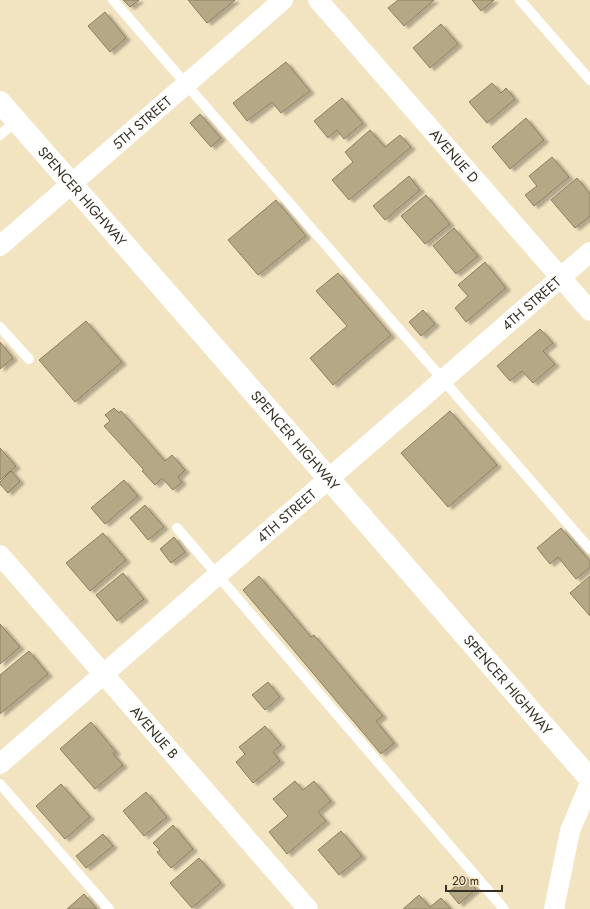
<svg xmlns="http://www.w3.org/2000/svg" width="590" height="909" font-family="Jost,sans-serif">
<defs>
<filter id="shadow"><feDropShadow dx="4.5" dy="2.5" stdDeviation="1" flood-color="#0004"/></filter>
</defs>
<rect width="100%" height="100%" fill="#f2e4c1"/>
<g fill="#b5a886" stroke="#8d805f" filter="url(#shadow)">
<polygon points="123,0 139,0 130,7"/>
<polygon points="188,0 235,0 207,23"/>
<polygon points="398,0 434,0 404,26 388,8"/>
<polygon points="472,0 494,0 481,11"/>
<polygon points="105,12 126,38 110,52 88,26"/>
<polygon points="441,24 458,44 430,68 413,48"/>
<polygon points="286,62 310,91 281,113 272,102 247,121 233,103"/>
<polygon points="492,83 501,93 506,88 515,99 487,123 469,102"/>
<polygon points="342,98 363,123 344,139 337,130 328,138 314,121"/>
<polygon points="200,114 221,138 211,147 190,123"/>
<polygon points="526,118 544,140 510,169 492,147"/>
<polygon points="370,130 385,147 400,135 411,147 349,200 332,180 353,162 345,152"/>
<polygon points="552,157 569,177 534,206 525,195 537,186 529,176"/>
<polygon points="409,176 420,190 385,220 373,206"/>
<polygon points="577,178 590,194 590,216 575,228 551,200"/>
<polygon points="426,195 450,224 425,244 401,216"/>
<polygon points="276,200 306,236 258,275 228,240"/>
<polygon points="454,228 478,256 456,274 433,246"/>
<polygon points="485,262 506,288 466,322 455,308 468,296 458,285"/>
<polygon points="338,273 391,335 333,385 310,358 347,326 316,291"/>
<polygon points="423,310 435,324 421,336 409,322"/>
<polygon points="86,321 122,362 75,402 39,360"/>
<polygon points="540,329 553,343 543,351 555,364 533,383 522,371 510,381 497,366"/>
<polygon points="0,342 13,358 0,369"/>
<polygon points="114,408 119,413 121,411 165,461 172,455 185,470 178,477 182,482 173,490 162,478 155,485 142,471 144,470 104,426 110,421 105,415"/>
<polygon points="450,411 497,465 448,507 401,453"/>
<polygon points="0,448 16,466 0,480"/>
<polygon points="11,471 20,481 8,493 0,484 0,482"/>
<polygon points="124,480 138,496 105,524 91,508"/>
<polygon points="145,505 164,527 148,540 130,518"/>
<polygon points="561,528 590,561 590,567 576,579 558,557 550,564 537,548"/>
<polygon points="103,533 126,560 90,591 66,563"/>
<polygon points="174,537 185,552 171,563 160,549"/>
<polygon points="123,573 144,599 117,621 96,595"/>
<polygon points="259,576 311,637 314,635 383,716 376,721 394,743 381,754 243,590"/>
<polygon points="590,576 590,616 570,593"/>
<polygon points="0,624 20,647 0,664"/>
<polygon points="29,651 48,674 0,714 0,675"/>
<polygon points="268,682 280,697 265,710 252,695"/>
<polygon points="91,722 116,752 113,754 123,765 95,789 60,749"/>
<polygon points="265,726 281,745 273,752 280,761 253,783 236,762 245,754 239,747"/>
<polygon points="295,781 303,790 314,781 331,801 318,812 326,821 287,854 269,832 288,816 273,799"/>
<polygon points="61,784 90,817 65,839 36,806"/>
<polygon points="146,792 167,817 144,836 123,811"/>
<polygon points="173,825 193,849 171,868 157,852 160,850 153,843"/>
<polygon points="341,831 362,856 339,875 318,850"/>
<polygon points="103,834 113,846 86,868 76,856"/>
<polygon points="199,858 221,883 192,908 170,883"/>
<polygon points="466,877 476,889 459,904 449,892"/>
<polygon points="84,894 97,909 67,909"/>
<polygon points="419,895 430,907 441,898 451,909 403,909"/>
</g>
<g fill="none" stroke-linecap="round" stroke-linejoin="round">
<g stroke="#fff" stroke-width="10">
<polyline points="113,0 590,549"/>
<polyline points="520,0 590,80"/>
<polyline points="0,135 16,121"/>
<polyline points="0,327 29,359"/>
<polyline points="177,528 504,909"/>
<polyline points="0,784 109,909"/>
</g>
<g stroke="#fff" stroke-width="20">
<path id="s1" d="M318,0L590,311"/>
<path id="s2" d="M0,246L283,0"/>
<path id="s3" d="M0,555L308,909"/>
<path id="s4" d="M0,764C196,593 394,424 590,252"/>
<polyline points="554,909 570,831 590,783"/>
</g>
<path stroke="#fff" stroke-width="22" id="s5" d="M0,102L215,348L590,779"/>
</g>
<g text-anchor="middle" stroke-width="3" stroke-linejoin="round" paint-order="stroke">
<g font-size="14" fill="#353022" stroke="#f2e4c1">
<text dy="5" stroke="none"><textPath href="#s2" startOffset="188">5TH STREET</textPath></text>
<text dy="5" stroke="none"><textPath href="#s1" startOffset="207">AVENUE D</textPath></text>
<text dy="5" stroke="none"><textPath href="#s5" startOffset="125">SPENCER HIGHWAY</textPath></text>
<text dy="5" stroke="none"><textPath href="#s4" startOffset="703">4TH STREET</textPath></text>
<text dy="5" stroke="none"><textPath href="#s5" startOffset="449">SPENCER HIGHWAY</textPath></text>
<text dy="5" stroke="none"><textPath href="#s4" startOffset="379">4TH STREET</textPath></text>
<text dy="5" stroke="none"><textPath href="#s5" startOffset="773">SPENCER HIGHWAY</textPath></text>
<text dy="5" stroke="none"><textPath href="#s3" startOffset="235">AVENUE B</textPath></text>
</g>
</g>
<path d="M446 885v6h56v-6" fill="none" stroke="#353022" stroke-width="2"/>
<text x="452" y="885" font-size="12" fill="#353022" stroke="#f2e4c1" stroke-width="3" paint-order="stroke">20 m</text>
</svg>
